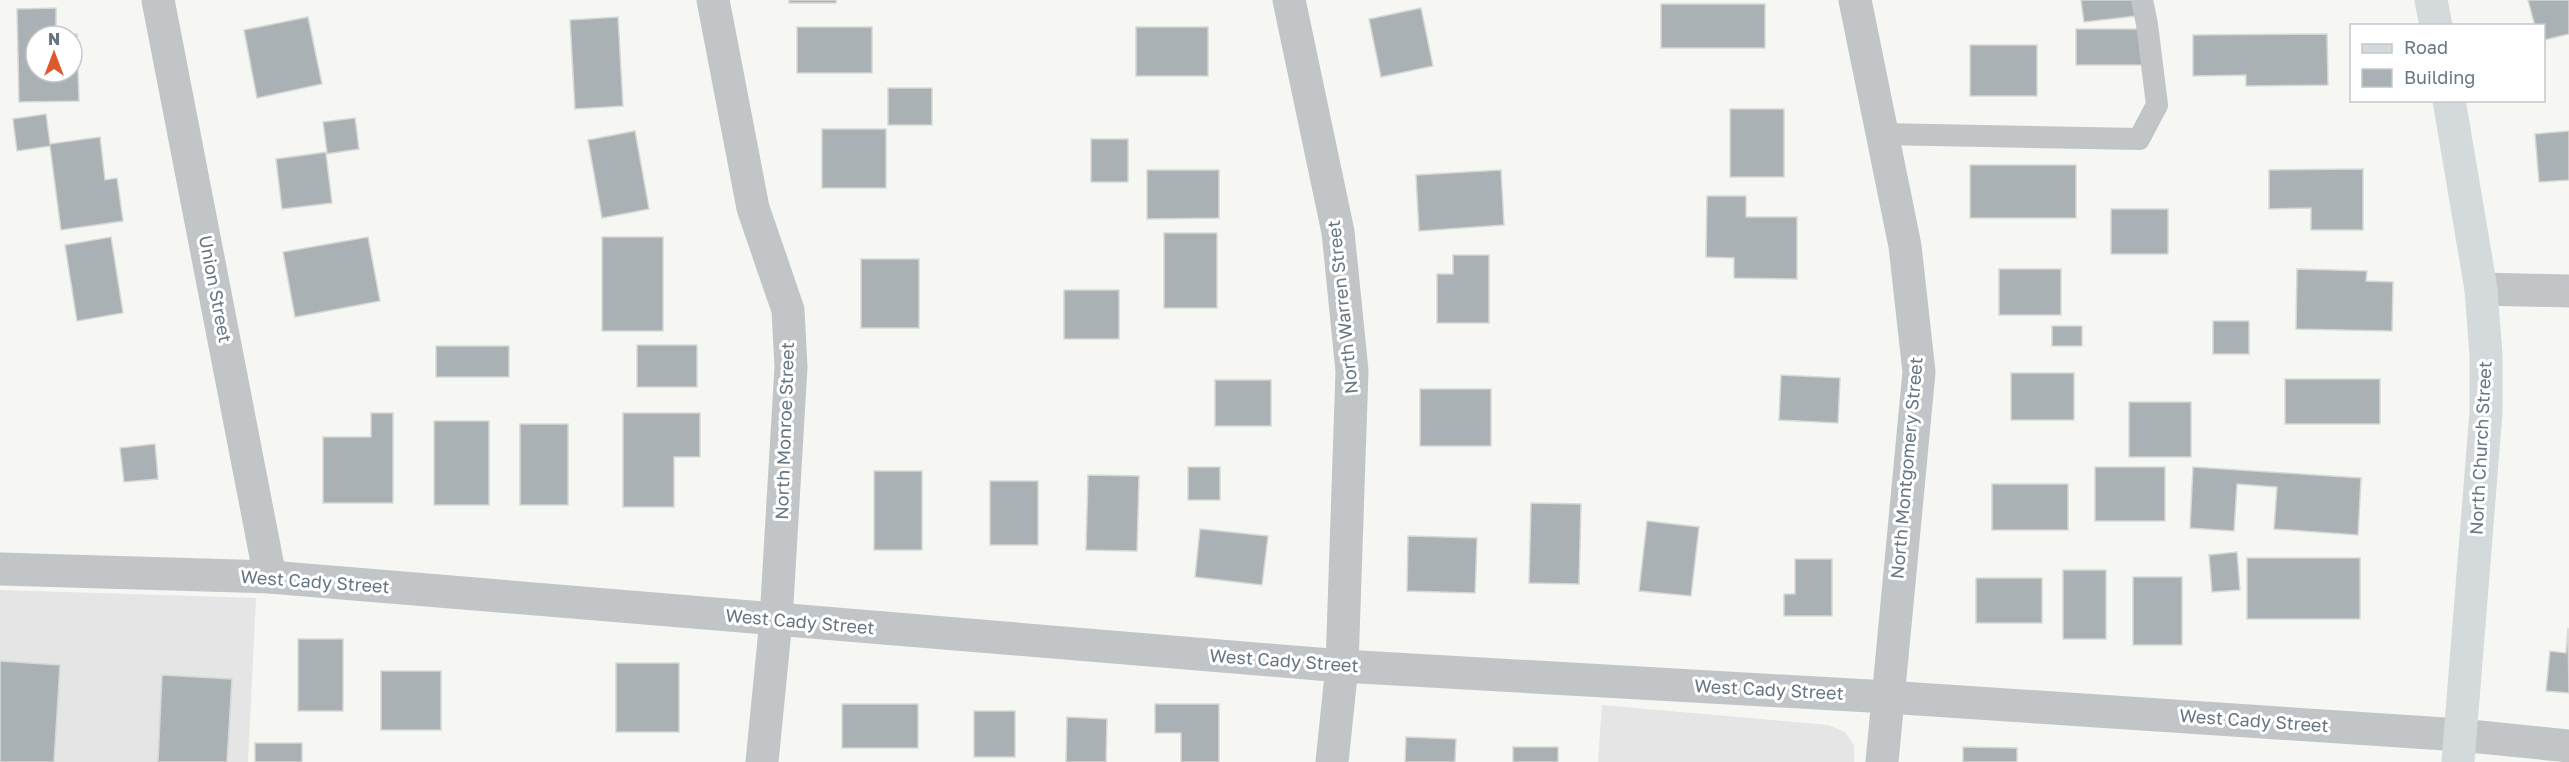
<svg xmlns="http://www.w3.org/2000/svg" width="2569" height="762" font-family="'Golos Text',sans-serif">
<rect width="100%" height="100%" fill="#f6f6f3"/>
<g fill="#e4e5e4">
<polygon points="0,590 256,598 248,762 0,762"/>
<polygon points="1602,705 1828,725 1845,732 1854,745 1854,762 1598,762"/>
</g>
<g fill="#a9b1b5" stroke="#d7d7d5" stroke-width="1.5" fill-rule="evenodd">
<rect x="789" y="0" width="47" height="3"/>
<polygon points="2081,0 2134,0 2136,16 2084,22"/>
<polygon points="2528,0 2569,0 2569,34 2544,40 2544,26 2535,26"/>
<rect x="1661" y="4" width="104" height="44"/>
<path d="M56,8V35L77,34L79,101L19,102L17,9ZM36,36H72V72H36Z"/>
<polygon points="1421,8 1433,66 1381,77 1369,19"/>
<polygon points="308,17 322,84 257,98 244,30"/>
<polygon points="618,17 623,106 575,109 570,20"/>
<rect x="797" y="27" width="75" height="46"/>
<rect x="1136" y="27" width="72" height="49"/>
<rect x="2076" y="29" width="69" height="36"/>
<polygon points="2327,34 2328,85 2246,86 2246,75 2193,76 2193,35"/>
<rect x="1970" y="45" width="67" height="51"/>
<rect x="888" y="88" width="44" height="37"/>
<rect x="1730" y="109" width="54" height="68"/>
<polygon points="46,114 50,144 100,137 105,180 117,178 123,221 61,230 50,146 17,151 13,119"/>
<polygon points="355,118 359,149 326,154 332,203 282,209 276,159 327,152 323,122"/>
<rect x="822" y="129" width="64" height="59"/>
<polygon points="635,131 649,209 602,218 588,140"/>
<polygon points="2569,131 2569,180 2539,182 2535,134"/>
<rect x="1091" y="139" width="37" height="43"/>
<rect x="1970" y="165" width="106" height="53"/>
<polygon points="2363,169 2363,230 2311,230 2311,208 2269,209 2269,170"/>
<polygon points="1147,170 1219,170 1219,218 1147,219"/>
<polygon points="1501,170 1504,225 1419,231 1416,175"/>
<polygon points="1707,196 1746,196 1746,217 1797,217 1797,279 1734,278 1734,258 1706,257"/>
<rect x="2111" y="209" width="57" height="45"/>
<rect x="1164" y="233" width="53" height="75"/>
<polygon points="111,237 123,313 77,321 65,245"/>
<polygon points="368,237 380,301 295,317 283,252"/>
<rect x="602" y="237" width="61" height="94"/>
<polygon points="1453,255 1489,255 1489,323 1437,323 1437,274 1453,274"/>
<rect x="861" y="259" width="58" height="69"/>
<rect x="1999" y="269" width="62" height="46"/>
<polygon points="2297,269 2367,271 2366,281 2393,282 2392,331 2296,329"/>
<rect x="1064" y="290" width="55" height="49"/>
<rect x="2213" y="321" width="36" height="33"/>
<rect x="2052" y="326" width="30" height="20"/>
<rect x="637" y="345" width="60" height="42"/>
<rect x="436" y="346" width="73" height="31"/>
<rect x="2011" y="373" width="63" height="47"/>
<polygon points="1781,375 1840,378 1838,423 1779,420"/>
<rect x="2285" y="379" width="95" height="45"/>
<rect x="1215" y="380" width="56" height="46"/>
<rect x="1420" y="389" width="71" height="57"/>
<rect x="2129" y="402" width="62" height="55"/>
<polygon points="371,413 393,413 393,503 323,503 323,437 371,437"/>
<polygon points="623,413 700,413 700,457 674,457 674,507 623,507"/>
<rect x="434" y="421" width="55" height="84"/>
<rect x="520" y="424" width="48" height="81"/>
<polygon points="155,444 158,479 124,482 120,448"/>
<rect x="1188" y="467" width="32" height="33"/>
<rect x="2095" y="467" width="70" height="54"/>
<polygon points="2193,467 2361,478 2358,535 2274,529 2277,487 2237,484 2234,531 2190,528"/>
<rect x="874" y="471" width="48" height="79"/>
<polygon points="1088,475 1139,476 1137,551 1086,550"/>
<rect x="990" y="481" width="48" height="64"/>
<rect x="1992" y="484" width="76" height="46"/>
<polygon points="1531,503 1581,504 1579,584 1529,583"/>
<polygon points="1647,521 1699,527 1691,596 1639,591"/>
<polygon points="1200,529 1268,536 1262,585 1195,577"/>
<polygon points="1408,536 1477,538 1475,593 1407,591"/>
<polygon points="2237,552 2240,590 2212,592 2209,555"/>
<rect x="2247" y="558" width="113" height="61"/>
<polygon points="1795,559 1832,559 1832,616 1784,616 1784,594 1795,594"/>
<rect x="2063" y="570" width="43" height="69"/>
<rect x="2133" y="577" width="49" height="68"/>
<rect x="1976" y="578" width="66" height="45"/>
<polygon points="2568,628 2569,693 2546,691 2550,651 2566,653"/>
<rect x="298" y="639" width="45" height="72"/>
<polygon points="0,661 60,665 54,762 0,762"/>
<rect x="616" y="663" width="63" height="69"/>
<rect x="381" y="671" width="60" height="59"/>
<polygon points="162,675 232,679 227,762 158,762"/>
<rect x="842" y="704" width="76" height="44"/>
<polygon points="1155,704 1219,704 1219,762 1181,762 1181,733 1155,733"/>
<rect x="974" y="711" width="41" height="46"/>
<polygon points="1067,717 1107,719 1106,762 1066,762"/>
<polygon points="1406,737 1456,739 1455,762 1405,762"/>
<rect x="255" y="743" width="47" height="19"/>
<rect x="1513" y="747" width="45" height="15"/>
<polygon points="1963,747 2017,748 2017,762 1963,762"/>
</g>
<g fill="none" stroke-linecap="round" stroke-linejoin="round">
<polyline stroke="#c1c5c8" stroke-width="22" points="1882,134 2139,139 2157,105 2147,24 2142,0"/>
<g stroke="#c1c5c8" stroke-width="33">
<polyline points="158,0 270,577"/>
<polyline points="713,0 753,208 788,310 791,367 776,620 762,762"/>
<polyline points="1289,0 1338,232 1352,371 1342,666 1332,762"/>
<polyline points="1855,0 1905,246 1919,372 1882,762"/>
<polyline points="2481,289 2569,291"/>
<polyline points="0,569 270,577 1342,666 1887,697 2460,735 2569,746"/>
</g>
<g stroke="#d4d9dc" stroke-width="33">
<polyline points="2431,0 2436,26"/>
<polyline points="2449,100 2481,289 2486,355 2486,412 2458,762"/>
</g>
</g>
<g text-anchor="middle" stroke-width="6" stroke-linejoin="round" paint-order="stroke">
<g font-size="18" fill="#667683" stroke="#fff">
<text transform="translate(215 289) rotate(79)" y="6">Union Street</text>
<text transform="translate(1343 307) rotate(-96)" y="6">North Warren Street</text>
<text transform="translate(785 431) rotate(-88)" y="6">North Monroe Street</text>
<text transform="translate(2481 448) rotate(-87)" y="6">North Church Street</text>
<text transform="translate(1907 468) rotate(-85)" y="6">North Montgomery Street</text>
<text transform="translate(315 582) rotate(4)" y="6">West Cady Street</text>
<text transform="translate(800 622) rotate(5)" y="6">West Cady Street</text>
<text transform="translate(1284 661) rotate(4)" y="6">West Cady Street</text>
<text transform="translate(1769 690) rotate(3)" y="6">West Cady Street</text>
<text transform="translate(2254 721) rotate(4)" y="6">West Cady Street</text>
</g>
</g>
<rect x="2350" y="24" width="195" height="78" fill="#ffffff" stroke="#c2c8cd" stroke-width="1.5"/>
<rect x="2362" y="44" width="30" height="9" fill="#d4d9dc" stroke="#c2c8cd" stroke-width="1.5"/>
<text x="2404" y="54" font-size="18" fill="#667683">Road</text>
<rect x="2362" y="69" width="30" height="18" fill="#a9b1b5" stroke="#c2c8cd" stroke-width="1.5"/>
<text x="2404" y="84" font-size="18" fill="#667683">Building</text>
<g transform="translate(54 54)"><circle r="28" fill="#ffffff" stroke="#c2c8cd" stroke-width="1.5"/>
<path d="M0-4.5L10 22L0 15L-10 22Z" fill="#dc582d"/>
<text y="-9" font-size="16" font-weight="bold" text-anchor="middle" fill="#667683">N</text>
</g>
</svg>
